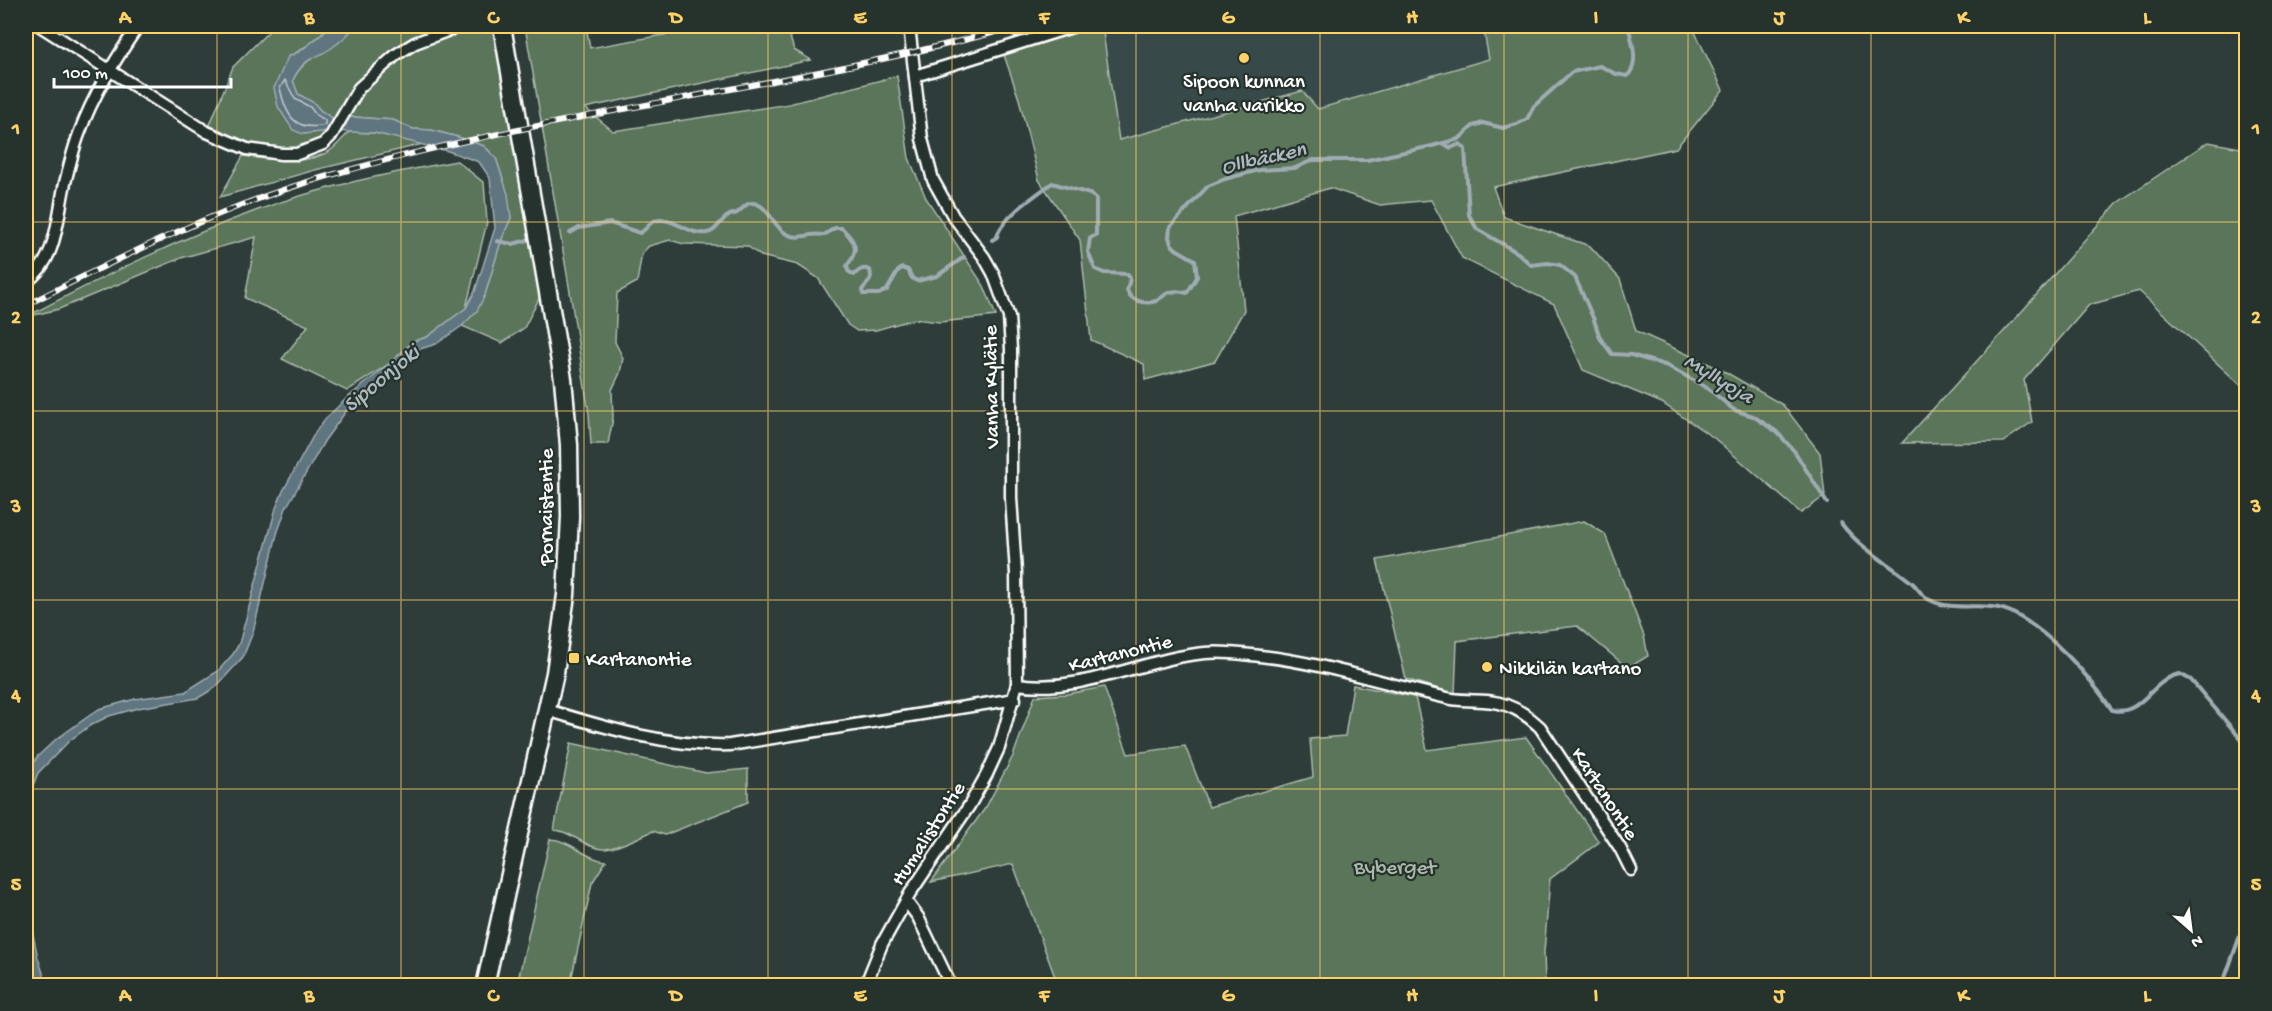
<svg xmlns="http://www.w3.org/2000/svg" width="2272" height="1011" font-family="'Gochi Hand',sans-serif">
<rect width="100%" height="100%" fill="#2f3d3a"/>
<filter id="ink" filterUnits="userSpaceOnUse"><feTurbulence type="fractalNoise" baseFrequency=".0167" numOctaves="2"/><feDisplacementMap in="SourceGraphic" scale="12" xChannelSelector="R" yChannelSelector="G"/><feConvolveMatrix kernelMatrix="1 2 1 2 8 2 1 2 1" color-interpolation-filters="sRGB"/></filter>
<g filter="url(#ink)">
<polygon fill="#39484a" points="1102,26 1483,26 1489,59 1318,109 1302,91 1118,140"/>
<g fill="#5a745a" stroke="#acbaac" stroke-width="1.5">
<path d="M274,26H329C317,39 304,49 288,57L303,134L328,131L323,144L281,154L207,132L233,67Z"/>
<path d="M355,26H502L546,285L524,328L502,343L462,326L485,295L501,241L511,218L503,180L496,158L484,146L458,137L431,130L413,129L393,120L354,117L332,118L321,111L314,103L298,94L293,80C305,54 336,47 355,26Z"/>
<polygon points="525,26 586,26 590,48 686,31 686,26 797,26 789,34 794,50 811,60 585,108 613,131 789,104 897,76 909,158 926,198 984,286 996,316 940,322 914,319 876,330 857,331 848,325 818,278 798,265 761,256 747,246 684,244 670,240 649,246 642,253 637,282 617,293 615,342 623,358 620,373 612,390 613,418 608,444 591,444 589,414 571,298"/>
<polygon points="1075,26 1102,26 1119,140 1302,91 1318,109 1489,59 1483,26 1692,26 1723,90 1676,148 1493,187 1504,217 1590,246 1620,279 1636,331 1722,370 1783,405 1820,453 1825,496 1801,513 1714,438 1662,403 1583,370 1554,304 1462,258 1431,200 1380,205 1330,188 1234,216 1244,310 1215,361 1145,380 1144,364 1091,340 1080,240 1039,180 1019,99 1002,49"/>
<path d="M349,132L375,133L423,144L315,170L220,197L243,156C268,159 299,165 324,154C333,151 342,139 349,132Z"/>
<polygon points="2208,142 2246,149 2246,390 2139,291 2089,305 2024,380 2032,422 2003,442 1902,443 2017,317 2117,203"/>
<path d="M457,161L484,183L487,222L466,308L427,337L414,341L389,364L347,391L282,359L308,326L245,298L256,237L181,258L59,309L26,317C102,277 178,239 258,210C323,186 390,173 457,161Z"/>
<polygon points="1584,521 1605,534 1644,636 1648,656 1628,668 1577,626 1457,641 1455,694 1406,679 1377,560"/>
<polygon points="1353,685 1415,697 1427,750 1526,737 1599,842 1550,879 1544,952 1545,985 1058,985 1013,864 931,882 986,807 1013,756 1035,696 1067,694 1104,687 1128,754 1185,746 1209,807 1313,777 1310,739 1345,736"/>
<path d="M571,743L706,773L748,769V802L665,835L653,831C641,836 615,850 603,849C585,848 572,831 554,830Z"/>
<path d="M550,839C571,840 585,859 606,861L592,883L570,985H517Z"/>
</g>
<g fill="#5f7580" stroke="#9facb3" stroke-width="1.5">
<path d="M329,26H355C349,34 339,43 330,49C312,61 304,57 293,80L298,94L314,103L321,111L332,118L354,117L393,120L413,129L431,130L458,137L484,146L496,158L508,194L511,218L501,241L485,295L477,311L462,326L436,344L420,349L349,407L325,440L286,508L277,534L253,632L243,657L215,688L198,698L138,708L109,716L91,725L69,741L38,773L32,788L26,840V776L37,757L55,740L99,709L135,699L185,692L218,671L233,654L239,644L276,508L283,491L316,431L325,419L347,398L389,364L414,341L427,337L466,308L475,291L495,228L490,178L479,162L448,151L375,133L328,131L303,134L293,130L278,107L274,88L288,57L300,51L321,35Z"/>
<polygon points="26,871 29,916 38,958 47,985 34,985 26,963"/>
</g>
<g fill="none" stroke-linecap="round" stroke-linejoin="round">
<path stroke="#bfc8cc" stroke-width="1.5" d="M285,80L295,99L310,107L316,115L325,120V125C295,132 286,116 280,88Z"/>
<g stroke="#9facb3" stroke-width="4">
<polyline points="1443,143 1451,148 1460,144 1465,149 1469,215 1477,229 1518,253 1531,265 1548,263 1560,265 1575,277 1594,320 1600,338 1612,354 1631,355 1668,366 1709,389 1734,410 1753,416 1777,432 1795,452 1827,503"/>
<path d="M570,233L579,228L610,223L640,233C646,230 648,224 654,221C673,215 688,236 707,233C717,232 720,220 728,216C731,214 734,214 737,213C742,210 745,203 752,203C767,203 773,226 785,233C800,242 807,232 824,235L835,228H842C856,243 860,248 847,266L848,271L854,275C859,270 863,267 870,270C873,282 868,281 862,290L863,294H879L887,290L898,271L902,268L908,270L912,278L917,281L937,276L964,257"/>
<path d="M992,240L997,237C1000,219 1037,194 1052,183L1090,194L1096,198V235L1090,238L1088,252L1095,269L1104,273L1127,274L1130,278L1127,291C1132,301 1145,305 1156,301C1160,299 1164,295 1168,293C1174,290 1180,291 1187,293L1197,277L1195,260L1176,249L1171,244L1169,237L1170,227L1208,186L1225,179L1259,170L1295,168L1313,160H1367L1432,146L1459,139L1473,126L1483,123L1503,128L1517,124L1527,119L1534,106L1572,72L1600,66L1616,74L1627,76C1640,66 1632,40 1628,26"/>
<polyline points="497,241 513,244 531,239"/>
<path d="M1841,523C1858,547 1887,562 1910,581C1917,586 1922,597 1930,600C1954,613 1986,600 2011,612C2050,632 2088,674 2112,710C2137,716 2148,690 2167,679C2171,676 2176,675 2180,674L2191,680L2246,745"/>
<polyline points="2222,986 2246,919"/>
</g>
<defs>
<g id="street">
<polyline points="40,26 207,132 247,149 281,154 297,154 323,144 331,136 359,88 381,68 397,54 415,43 460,26"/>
<polyline points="915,76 1075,26"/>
<path d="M26,282C58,260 57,217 65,183C69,167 73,150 79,134C93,95 115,60 138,26"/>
<path d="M1017,684C1083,694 1141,659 1205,653C1224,651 1242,654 1260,656C1325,663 1388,685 1452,699C1470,702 1488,698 1506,705C1520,710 1529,717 1540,727L1620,848L1631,870"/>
<path d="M547,710C607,728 668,747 730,745L1015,699"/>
<polyline points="906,901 918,917 951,986"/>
<polyline points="865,986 882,944 911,892 969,806 987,774 999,748 1017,684 1016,573 1011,498 1011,349 1009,317 993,273 984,257 953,216 933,180 922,139 909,26"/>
</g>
<polyline id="secondary" points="485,986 555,673 566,595 570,517 569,445 563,379 502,26"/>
</defs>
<use href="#street" stroke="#fff" stroke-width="15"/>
<use href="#secondary" stroke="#fff" stroke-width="21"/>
<use href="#street" stroke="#26332d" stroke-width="10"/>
<use href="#secondary" stroke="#26332d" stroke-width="16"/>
<defs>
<path id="rail" d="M26,305C122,257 218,208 321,178C550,111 789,89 1018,26"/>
</defs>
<use href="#rail" stroke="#fff" stroke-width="6"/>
<use href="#rail" stroke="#26332d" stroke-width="4" stroke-dasharray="11" stroke-linecap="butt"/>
</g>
</g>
<path fill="none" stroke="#ffd166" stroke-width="1.5" stroke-opacity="0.55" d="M217,26V986M401,26V986M584,26V986M768,26V986M952,26V986M1136,26V986M1320,26V986M1504,26V986M1688,26V986M1871,26V986M2055,26V986M26,222H2246M26,411H2246M26,600H2246M26,789H2246"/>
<g fill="#ffd166" stroke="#26332d" stroke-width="2">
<circle cx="1244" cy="58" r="6"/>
<rect x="568" y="652" width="12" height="12" rx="3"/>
<circle cx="1487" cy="667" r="6"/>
</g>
<g text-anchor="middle" stroke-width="4.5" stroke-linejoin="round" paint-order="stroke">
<g font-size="21" fill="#fff" stroke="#26332d" text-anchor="start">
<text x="1244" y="87" text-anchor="middle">Sipoon kunnan<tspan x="1244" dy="24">vanha varikko</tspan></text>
<text x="586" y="665">Kartanontie</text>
<text x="1499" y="674">Nikkilän kartano</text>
</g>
<g font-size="21" fill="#fff" stroke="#26332d">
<text transform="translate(990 387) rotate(-91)" y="7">Vanha Kylätie</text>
<text transform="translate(545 507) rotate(-90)" y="7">Pornaistentie</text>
<text transform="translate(1120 652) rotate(-14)" y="7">Kartanontie</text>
<text transform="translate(1606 793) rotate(57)" y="7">Kartanontie</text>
<text transform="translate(927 833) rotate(-57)" y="7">Humalistontie</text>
</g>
<g font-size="21" fill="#acbaac" stroke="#26332d">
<text x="1395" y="873">Byberget</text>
</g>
<g font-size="22" font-style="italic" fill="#afbac0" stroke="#26332d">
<text transform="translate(1263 156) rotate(-13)" y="8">Ollbäcken</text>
<text transform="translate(380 377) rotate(-40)" y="8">Sipoonjoki</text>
<text transform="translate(1720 377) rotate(31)" y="8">Myllyoja</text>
</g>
</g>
<rect width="2272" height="1011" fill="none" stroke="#26332d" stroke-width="66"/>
<g transform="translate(2191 930) rotate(152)" stroke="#26332d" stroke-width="4.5" paint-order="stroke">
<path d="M0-4.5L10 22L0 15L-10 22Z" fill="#ffffff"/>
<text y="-9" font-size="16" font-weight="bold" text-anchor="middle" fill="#ffffff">N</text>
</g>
<path d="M54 78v9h177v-9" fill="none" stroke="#ffffff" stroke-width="3"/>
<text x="63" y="78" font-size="18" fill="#ffffff" stroke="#26332d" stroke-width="4.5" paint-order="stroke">100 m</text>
<rect x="33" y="33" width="2206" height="945" fill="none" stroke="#ffd166" stroke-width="2"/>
<g font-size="20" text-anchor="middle" font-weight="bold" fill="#ffd166">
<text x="125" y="23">A</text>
<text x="309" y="23">B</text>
<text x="493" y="23">C</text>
<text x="676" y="23">D</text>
<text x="860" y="23">E</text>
<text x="1044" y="23">F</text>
<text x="1228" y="23">G</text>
<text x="1412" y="23">H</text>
<text x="1596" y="23">I</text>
<text x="1779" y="23">J</text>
<text x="1963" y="23">K</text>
<text x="2147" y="23">L</text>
<text x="16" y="134">1</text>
<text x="2256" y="134">1</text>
<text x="16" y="323">2</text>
<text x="2256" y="323">2</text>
<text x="16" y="512">3</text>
<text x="2256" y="512">3</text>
<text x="16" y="701">4</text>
<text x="2256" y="701">4</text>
<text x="16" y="890">5</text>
<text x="2256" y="890">5</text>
<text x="125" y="1001">A</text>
<text x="309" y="1001">B</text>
<text x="493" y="1001">C</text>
<text x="676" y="1001">D</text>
<text x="860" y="1001">E</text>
<text x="1044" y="1001">F</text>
<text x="1228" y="1001">G</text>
<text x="1412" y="1001">H</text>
<text x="1596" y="1001">I</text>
<text x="1779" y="1001">J</text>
<text x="1963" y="1001">K</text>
<text x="2147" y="1001">L</text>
</g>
</svg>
